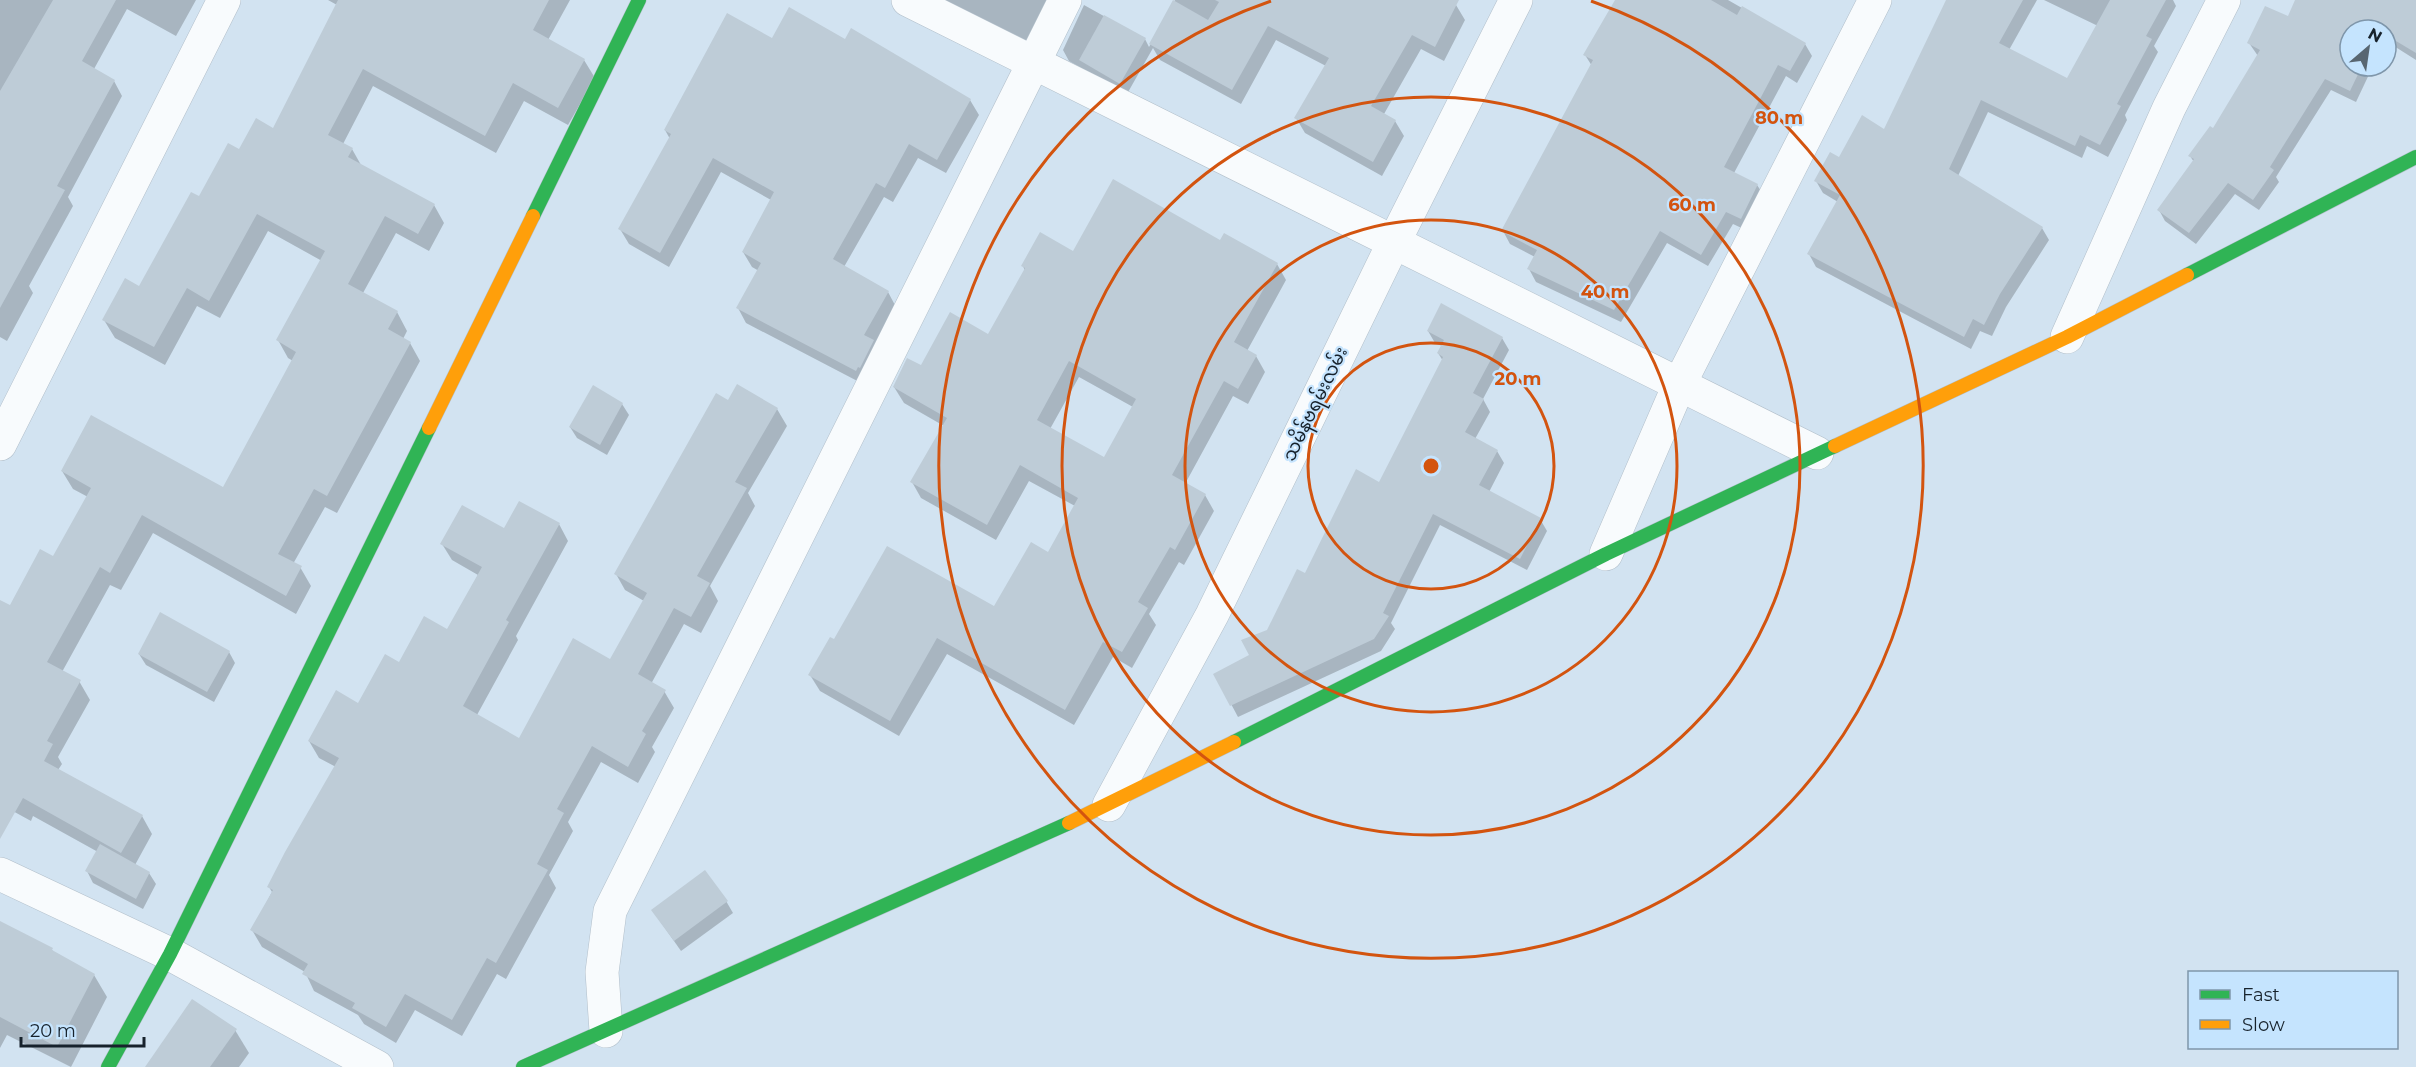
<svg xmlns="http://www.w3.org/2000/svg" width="2416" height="1067" font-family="Montserrat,'Noto Sans Myanmar',sans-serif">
<rect width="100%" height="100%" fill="#d2e3f1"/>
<g fill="#0003" fill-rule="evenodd">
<polygon points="0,0 196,0 176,36 127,9 94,69 114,81 122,96 68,197 73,206 29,286 33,293 7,341 0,337"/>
<polygon points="328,0 570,0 548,40 584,60 595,78 568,125 524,101 496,153 373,86 343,144 352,149 361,165 434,205 444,223 429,251 396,233 363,293 397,312 407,331 403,339 410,343 420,361 337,513 325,507 293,564 300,567 311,586 296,614 153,533 121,590 110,585 62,672 79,681 90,700 58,757 62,764 58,770 142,816 152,834 135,865 149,873 156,884 143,909 93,883 87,871 98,852 33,816 31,821 0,804 0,643 54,558 88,497 73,489 62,471 223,489 293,361 288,358 278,340 322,261 268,231 220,318 197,306 165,365 115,338 104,320 140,288 199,198 240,151 274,130 337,5"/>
<polygon points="944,0 1059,0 1033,50"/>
<polygon points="1175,0 1447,0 1456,5 1465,20 1444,61 1421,49 1384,114 1395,121 1404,136 1382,176 1305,133 1296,118 1326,66 1276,40 1241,104 1160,60 1153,48 1127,94 1069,61 1063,50 1084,5 1145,39 1149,47"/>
<polygon points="1617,0 1728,0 1805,44 1812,56 1797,83 1786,76 1734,173 1757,185 1765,197 1748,231 1733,224 1708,266 1667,243 1621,322 1536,282 1529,269 1535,257 1510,244 1503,231 1592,66 1585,55"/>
<polygon points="1948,0 2037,0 2009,50 2068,80 2098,26 2044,0 2173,0 2176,6 2154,46 2158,52 2125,115 2127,120 2108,157 2087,146 2082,158 1988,112 1958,176 2042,228 2049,240 2006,307 1992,336 1980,331 1971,349 1816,267 1809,254 1838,202 1823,193 1816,181 1839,159 1885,131"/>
<polygon points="2296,0 2416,0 2416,60 2386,41 2386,30 2350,30 2350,66 2373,66 2356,102 2331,90 2276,177 2279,182 2259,210 2235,194 2196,244 2165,221 2159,210 2194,162 2190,156 2214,130 2258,56 2249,43 2288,18"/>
<polygon points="772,40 846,41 970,100 979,115 946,173 918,158 893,202 884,197 844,267 888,292 896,307 865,385 746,323 738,308 759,271 752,267 743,252 771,200 721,172 669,267 629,244 620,229 670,139 665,130"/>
<path d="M1221,242L1277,264L1286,280L1247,351L1256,356L1265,372L1248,404L1233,396L1185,484L1205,495L1214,511L1184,565L1179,562L1149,614L1156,625L1132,668L1113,657L1074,725L947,654L899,736L820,691L810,675L834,641L995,608L1049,554L1075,506L1029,481L996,540L921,498L912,482L944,426L904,403L894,387L922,367L989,336L1025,271L1023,266L1073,253ZM1079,377L1133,407L1104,459L1050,429Z"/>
<polygon points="1428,331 1502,338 1509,350 1483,399 1490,412 1475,439 1497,451 1504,463 1489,492 1540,519 1547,531 1527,570 1440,525 1391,623 1395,629 1381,651 1238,717 1215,674 1251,656 1305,575 1380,484 1443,361 1438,353 1442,346 1435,343"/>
<polygon points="728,402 777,409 787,426 748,493 755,506 710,586 718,601 701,633 684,624 651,684 664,691 674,708 652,747 655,752 638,783 601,762 568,822 573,831 549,875 556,888 506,979 497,974 462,1036 415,1010 396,1043 364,1024 358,1015 314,991 305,972 262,947 252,930 272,892 269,887 336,767 319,758 309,741 359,705 400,664 448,631 478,575 452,560 442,544 504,530 559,524 568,541 516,636 518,640 477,715 519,740 611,661 644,601 625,590 616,574"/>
<polygon points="622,404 629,415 607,455 577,438 570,427"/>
<polygon points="229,652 235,663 214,702 146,665 139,654"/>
<polygon points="726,901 733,913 681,951 653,911"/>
<polygon points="0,932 52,950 54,953 94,975 107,997 71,1067 7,1035 0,1048"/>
<polygon points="235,1030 249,1053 239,1067 147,1067"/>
</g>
<g fill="#beccd7" fill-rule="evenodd">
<polygon points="53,0 116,0 82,61 115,80 57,186 65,190 0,308 0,91"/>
<polygon points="338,0 549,0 533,30 585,59 558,108 513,83 485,136 363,69 328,135 353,148 348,157 435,204 418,234 385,216 348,284 398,311 388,329 411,342 327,496 314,489 278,554 302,566 286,596 142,515 110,573 100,567 47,662 81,680 47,741 53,744 44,761 143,815 121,853 23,798 0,839 0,600 10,605 40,549 53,556 91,488 61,471 91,415 223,487 296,352 276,340 325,251 257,214 209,301 187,288 154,347 102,320 125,278 139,286 191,192 199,196 228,143 239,149 256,118 273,128"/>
<polygon points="1173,0 1208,20 1219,2 1215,0 1459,0 1435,47 1412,35 1371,106 1396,120 1373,162 1294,118 1329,58 1268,26 1232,90 1149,44"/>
<polygon points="1615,0 1711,0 1737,15 1742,6 1806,43 1790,71 1778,65 1724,167 1758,184 1741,219 1726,212 1701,255 1660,231 1614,310 1527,269 1537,250 1501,231 1593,60 1583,55"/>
<polygon points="1946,0 2023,0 1999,43 2067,78 2110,0 2166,0 2146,36 2152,39 2117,104 2121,106 2100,145 2080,135 2075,146 1981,100 1949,169 2043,227 2000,294 1984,325 1973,319 1964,337 1807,254 1840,195 1814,181 1830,152 1839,157 1862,115 1884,129"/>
<polygon points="2295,0 2416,0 2416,53 2386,35 2386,30 2350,30 2350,66 2362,66 2350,91 2325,79 2270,167 2274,170 2253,200 2228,183 2189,233 2157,210 2194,159 2188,156 2210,126 2213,128 2260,50 2247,43 2265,6 2288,16"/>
<polygon points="789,7 845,39 851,28 971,99 937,160 909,144 885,188 876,183 833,259 889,291 864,335 874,340 860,368 858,367 856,371 736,308 761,263 742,252 774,192 713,158 660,253 618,229 671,134 664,130 727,13 772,38"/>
<polygon points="1104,15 1146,38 1120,84 1079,60"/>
<path d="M1113,179L1220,240L1224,233L1278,263L1234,342L1257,355L1238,389L1224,381L1172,475L1206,494L1175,550L1170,547L1138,602L1148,608L1122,652L1103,642L1065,710L937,638L890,721L808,675L830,637L834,639L887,546L994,606L1031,542L1048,552L1078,498L1020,465L987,525L910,482L947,418L893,387L907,358L921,365L950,312L988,334L1025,268L1021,266L1040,232L1073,251ZM1069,361L1136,399L1104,457L1037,420Z"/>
<polygon points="1441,303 1503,337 1473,393 1484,399 1465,432 1498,450 1479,485 1541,518 1520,559 1433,514 1383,613 1389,616 1374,639 1230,706 1213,674 1249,655 1241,640 1267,630 1297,569 1305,573 1356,469 1379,482 1443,357 1437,353 1444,340 1427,331"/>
<polygon points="737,384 778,408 735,482 747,488 697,576 710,583 691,617 674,608 638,674 666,690 642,731 646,734 628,767 592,746 557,809 564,813 537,864 548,870 496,963 487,958 452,1020 405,994 386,1027 352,1008 355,1003 302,974 308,964 250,930 273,890 267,887 285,852 339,758 308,741 336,690 358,703 385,654 399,662 424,616 447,629 482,567 440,544 462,505 504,528 519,501 560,523 506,620 509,622 463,706 519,738 573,638 610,659 647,593 614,574 716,393 728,400"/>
<polygon points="593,385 623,403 600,445 569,427"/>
<polygon points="160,612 230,651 207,692 138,654"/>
<polygon points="100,844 150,872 136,899 85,871"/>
<polygon points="705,870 728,901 674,941 651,910"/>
<polygon points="0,921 53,948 52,950 95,974 57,1047 0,1017"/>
<polygon points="192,999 237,1029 210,1067 145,1067"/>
</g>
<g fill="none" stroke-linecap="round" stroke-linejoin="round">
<defs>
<g id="street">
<polyline points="908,0 1817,453"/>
<polyline points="2067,337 2169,108 2224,0"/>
<polyline points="0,444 224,0"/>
<polyline points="1606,554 1679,385 1875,0"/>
<polyline points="1109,805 1212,615 1394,242 1516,0"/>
<polyline points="0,874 170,954 377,1067"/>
<polyline points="606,1031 602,972 610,911 1065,0"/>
</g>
<g id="fast">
<polyline points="533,216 639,0"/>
<polyline points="2187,275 2416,157"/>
<polyline points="1234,742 1606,554 1835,446"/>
<polyline points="108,1067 170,954 429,428"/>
<polyline points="523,1067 1069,823"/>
</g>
<g id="slow">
<polyline points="429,428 533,216"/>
<polyline points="1835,446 2067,337 2187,275"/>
<polyline points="1069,823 1234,742"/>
</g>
</defs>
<use href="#street" stroke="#b2bfca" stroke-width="34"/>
<use href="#fast" stroke="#b2bfca" stroke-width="15"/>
<use href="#slow" stroke="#b2bfca" stroke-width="15"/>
<use href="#street" stroke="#f8fbfd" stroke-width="33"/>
<use href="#fast" stroke="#30b455" stroke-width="14"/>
<use href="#slow" stroke="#ff9f0a" stroke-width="14"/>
</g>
<g fill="none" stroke="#d3540f" stroke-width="3">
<circle cx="1431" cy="466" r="123"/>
<circle cx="1431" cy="466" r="246"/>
<circle cx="1431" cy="466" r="369"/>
<path d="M1591 1A492 492 0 1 1 1271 1"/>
</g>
<g text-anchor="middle" stroke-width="4.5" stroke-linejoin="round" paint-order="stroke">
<g font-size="18" fill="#17222c" stroke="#c5e4fe">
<text transform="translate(1315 404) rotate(-64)" y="6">သမိန်ဗရမ်းလမ်း</text>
</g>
</g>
<circle cx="1431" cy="466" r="9" fill="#d3540f" stroke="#c5e4fe" stroke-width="3"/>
<g font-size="18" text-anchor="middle" font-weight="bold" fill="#d3540f" stroke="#c5e4fe" stroke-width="4.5" stroke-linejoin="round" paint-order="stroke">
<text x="1779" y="124">80 m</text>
<text x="1692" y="211">60 m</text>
<text x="1605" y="298">40 m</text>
<text x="1518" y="385">20 m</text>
</g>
<rect x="2188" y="971" width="210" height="78" fill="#c5e4fe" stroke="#7f96aa" stroke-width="1.5"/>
<rect x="2200" y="990" width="30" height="9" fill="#30b455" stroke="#7f96aa" stroke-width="1.5"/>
<text x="2242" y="1001" font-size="18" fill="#17222c">Fast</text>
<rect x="2200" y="1020" width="30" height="9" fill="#ff9f0a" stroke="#7f96aa" stroke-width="1.5"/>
<text x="2242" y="1031" font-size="18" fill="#17222c">Slow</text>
<g transform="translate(2368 48) rotate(29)"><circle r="28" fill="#c5e4fe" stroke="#7f96aa" stroke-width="1.5"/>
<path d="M0-4.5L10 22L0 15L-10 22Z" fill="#586671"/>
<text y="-9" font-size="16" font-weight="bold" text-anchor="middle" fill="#17222c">N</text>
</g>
<path d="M21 1037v9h123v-9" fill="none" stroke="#17222c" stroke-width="3"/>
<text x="30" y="1037" font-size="18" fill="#17222c" stroke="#c5e4fe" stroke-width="4.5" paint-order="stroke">20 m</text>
</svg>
